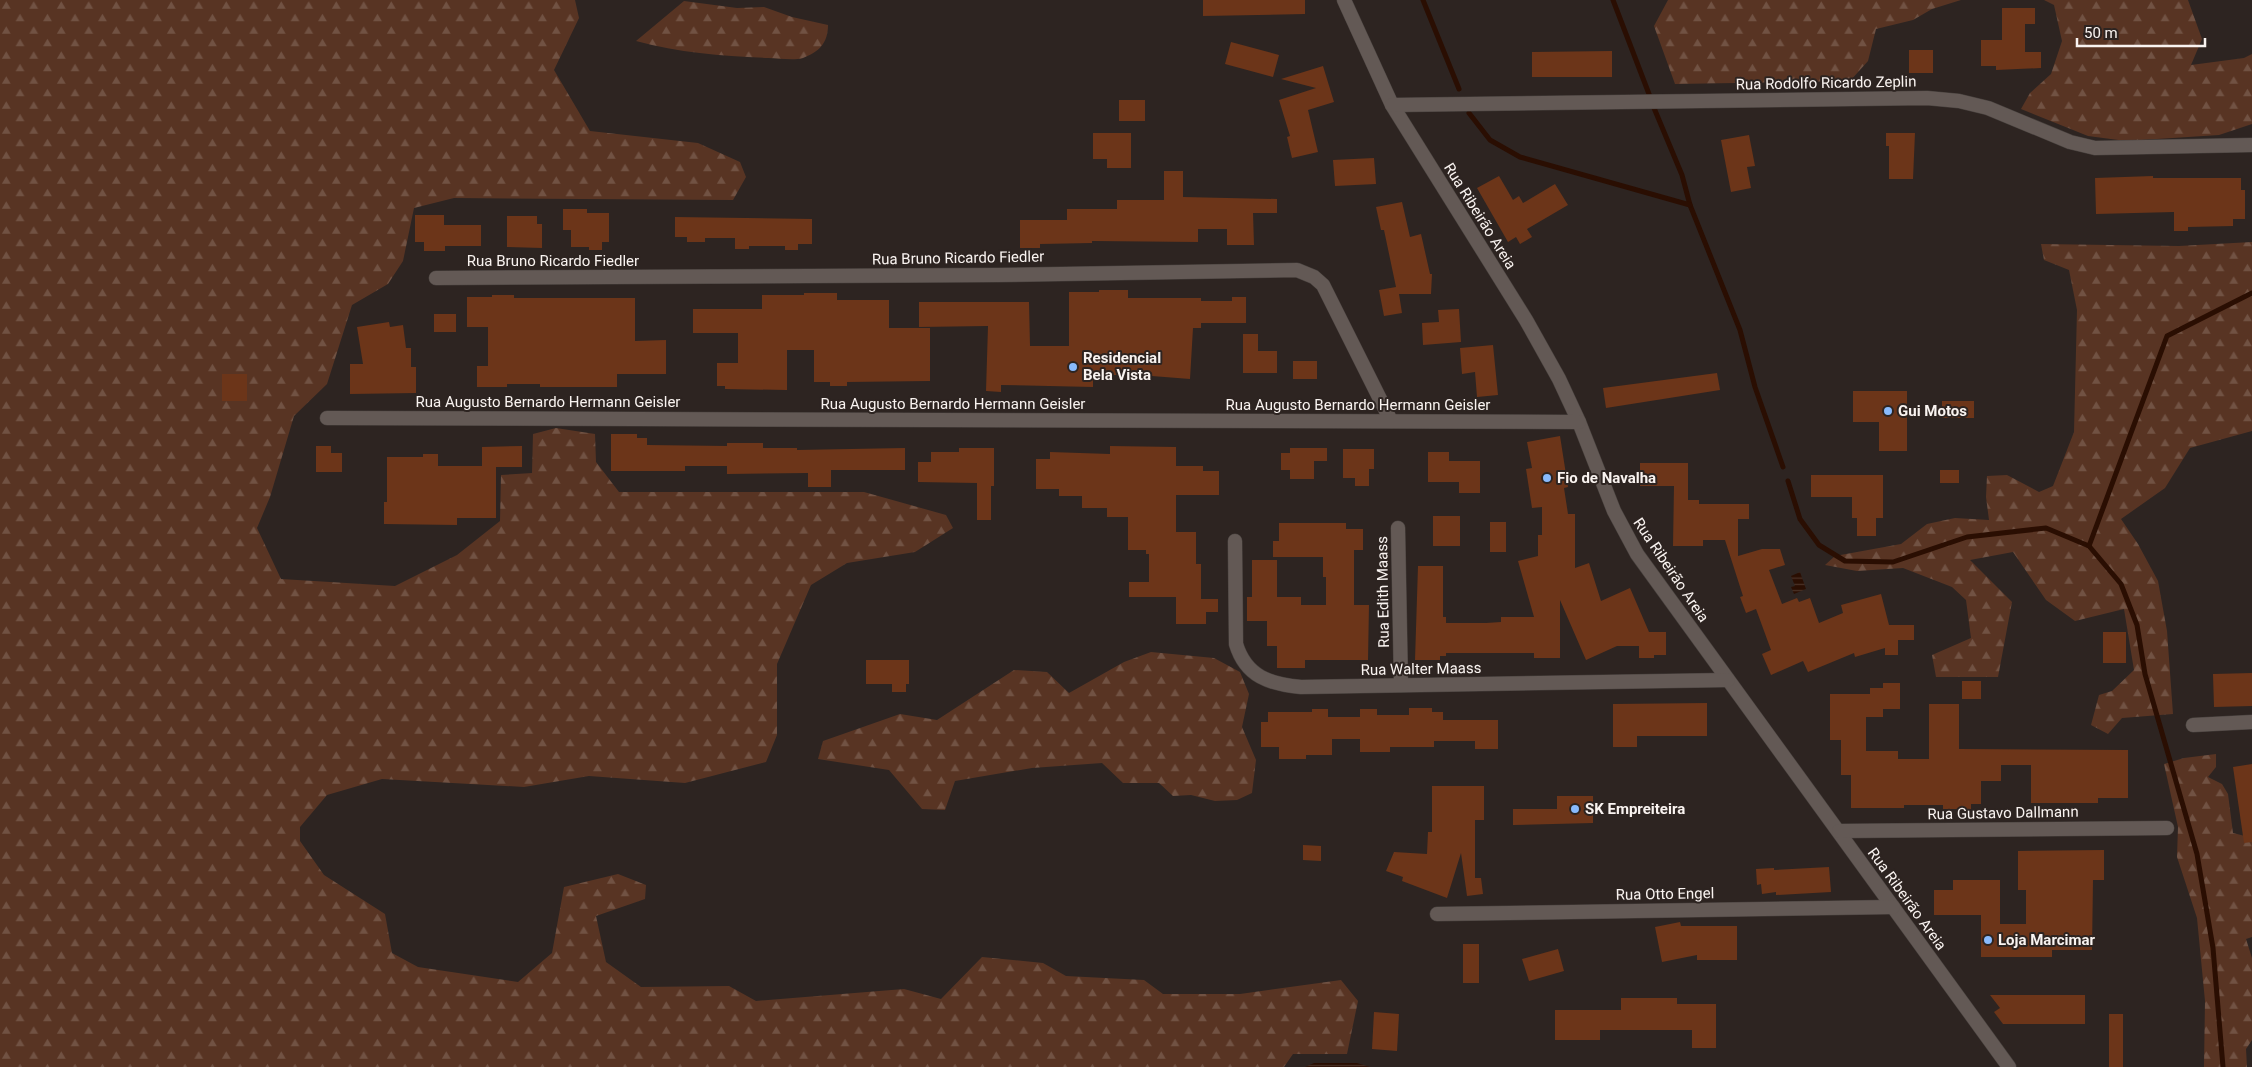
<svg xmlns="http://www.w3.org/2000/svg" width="2252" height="1067" font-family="Roboto,sans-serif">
<defs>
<pattern id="forest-firs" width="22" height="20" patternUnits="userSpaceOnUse" patternTransform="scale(1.25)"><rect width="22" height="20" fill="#583423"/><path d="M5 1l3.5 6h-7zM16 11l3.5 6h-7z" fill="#715243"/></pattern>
<pattern id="water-rules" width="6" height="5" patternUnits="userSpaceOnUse" patternTransform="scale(1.25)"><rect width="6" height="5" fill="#2a0e02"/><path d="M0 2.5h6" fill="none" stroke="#4a3227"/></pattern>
</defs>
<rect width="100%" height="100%" fill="#2d2421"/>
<g fill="url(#forest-firs)">
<polygon points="0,0 575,0 579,18 554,70 590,131 698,143 740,162 746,177 733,200 454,198 414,208 403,261 388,284 352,305 327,384 294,416 270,497 257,528 281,579 395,586 457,555 500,521 501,475 532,473 533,434 556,428 595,434 596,462 619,492 864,492 946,515 953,528 915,552 847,563 811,585 777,664 777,735 766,762 685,783 589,776 524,787 382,779 327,795 300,827 300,841 324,875 385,914 392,953 418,967 518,982 552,953 564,887 618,874 646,885 645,899 596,916 606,962 641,987 729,986 756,1001 904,989 941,999 982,957 1043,963 1066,976 1144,980 1163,994 1240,994 1341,980 1358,1001 1347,1054 1293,1054 1284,1067 0,1067"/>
<polygon points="1668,0 1961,0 1932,9 1913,20 1876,29 1868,61 1850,81 1675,84 1654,26"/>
<polygon points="2044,0 2188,0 2202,39 2191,65 2244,58 2252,54 2252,124 2219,135 2126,141 2088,136 2021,109 2030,93 2051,74 2062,41 2054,5"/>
<path d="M684,1L737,8L764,7L792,17L828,25C828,43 819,52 803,58C793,61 778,58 768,58C723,56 680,53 636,41Z"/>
<polygon points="2252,242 2252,431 2190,448 2165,488 2121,519 2138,544 2158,581 2167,631 2173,714 2122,718 2108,734 2091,725 2099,695 2112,691 2134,670 2124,609 2075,621 2046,600 2013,552 1970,560 2012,602 1998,677 1936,677 1932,655 1971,638 1966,600 1952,587 1903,568 1857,571 1825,565 1835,556 1901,544 1927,524 1955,518 1989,520 1986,497 1987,476 2007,475 2039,492 2053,486 2074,432 2077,310 2069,270 2044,260 2041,244 2179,246"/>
<polygon points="1151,652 1214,658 1240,672 1249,694 1242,727 1256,760 1252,793 1237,800 1215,801 1191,795 1173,796 1159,783 1123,783 1102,763 1032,768 955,781 945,810 922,809 889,770 818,759 823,741 900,714 937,720 1014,670 1047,672 1069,693 1124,662"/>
<polygon points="2216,754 2216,767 2208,777 2222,784 2228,794 2233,833 2245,836 2252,840 2252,937 2246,939 2252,958 2252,1040 2246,1049 2247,1067 2204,1067 2205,1001 2197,918 2177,857 2178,827 2164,764 2184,758"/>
</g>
<g fill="url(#water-rules)">
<polygon points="1800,572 1806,589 1794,594 1791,587 1795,586 1791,576"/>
<polygon points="1314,1063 1357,1063 1370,1067 1305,1067"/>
</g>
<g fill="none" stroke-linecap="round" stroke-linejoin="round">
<g stroke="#2a0e02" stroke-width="5">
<polyline points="1423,0 1459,89"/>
<polyline points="1613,0 1649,94"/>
<polyline points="1654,108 1682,175 1690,205 1740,330 1755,387 1783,467"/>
<polyline points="1469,113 1490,140 1520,157 1690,205"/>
<polyline points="1788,481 1800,519 1819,545 1845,561 1893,562 1967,537 2046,528 2089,546 2121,584 2137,625 2145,674 2197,854 2213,948 2223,1067"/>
<polyline points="2089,546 2167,336 2252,293"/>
</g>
</g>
<g fill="#6c3519">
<polygon points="1203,0 1305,0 1305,14 1203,16"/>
<polygon points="2002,8 2035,8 2035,24 2025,24 2025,52 2041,52 2041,68 1996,70 1996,66 1981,66 1981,40 2002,40"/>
<polygon points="1231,42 1279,55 1273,77 1225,64"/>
<rect x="1909" y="50" width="24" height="23"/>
<polygon points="1612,51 1612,77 1532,77 1532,52"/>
<polygon points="1323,66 1334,102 1308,110 1318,152 1292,158 1287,137 1290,136 1279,100 1316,88 1281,79"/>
<rect x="1119" y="100" width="26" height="21"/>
<polygon points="1093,133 1131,133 1131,168 1107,168 1107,159 1093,159"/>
<polygon points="1886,133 1915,133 1913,179 1889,179 1889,146 1886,146"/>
<polygon points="1749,135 1755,166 1747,167 1751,188 1731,192 1721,140"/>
<polygon points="1374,158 1376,184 1335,186 1333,160"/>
<polygon points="1164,171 1183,171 1183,197 1277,199 1277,213 1253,213 1254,245 1227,245 1227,229 1198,229 1198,242 1092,241 1092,243 1040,244 1040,248 1020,248 1020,220 1067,220 1067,209 1117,209 1117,200 1164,200"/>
<polygon points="1499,176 1513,200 1519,196 1523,203 1555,184 1568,205 1527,229 1532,237 1520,244 1516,237 1508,242 1477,188"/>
<polygon points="2153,176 2153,178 2241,178 2241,190 2245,190 2245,219 2233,219 2233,226 2188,227 2188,231 2174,231 2174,212 2096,214 2095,178"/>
<polygon points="1402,202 1410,237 1421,234 1430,274 1432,274 1431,294 1399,294 1402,313 1384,316 1379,290 1396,287 1384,230 1381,230 1376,207"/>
<polygon points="563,209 587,209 587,213 609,213 609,242 602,242 602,250 589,250 589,247 571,247 571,230 563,230"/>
<polygon points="415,215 444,215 444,225 481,225 481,246 445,246 445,251 424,251 424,242 415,242"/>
<polygon points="507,216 537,216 537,224 542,224 542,248 507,247"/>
<polygon points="675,217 812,219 812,244 798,244 798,250 785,250 785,246 749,246 749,249 735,249 735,238 705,238 705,242 687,242 687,237 675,237"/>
<polygon points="1099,290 1128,290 1128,298 1201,298 1201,301 1232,301 1232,297 1246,297 1246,323 1201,323 1201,328 1193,328 1190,379 1139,375 1093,375 1093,387 1001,385 1001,392 986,391 988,326 919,327 919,302 1029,302 1030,346 1069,346 1069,292 1099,292"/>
<polygon points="804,293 837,293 837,300 889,300 889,328 930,328 930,381 847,382 847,386 830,386 830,382 814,382 814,350 787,350 787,390 725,389 725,386 717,386 717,363 738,363 738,333 693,333 693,309 762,309 762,295 804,295"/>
<polygon points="492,295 514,295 514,298 635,298 635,341 666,340 666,374 617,374 617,387 540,387 540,384 507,384 507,387 477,387 477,366 488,366 488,327 467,327 467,297 492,297"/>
<polygon points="1459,309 1461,342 1423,345 1422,323 1439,322 1438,310"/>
<rect x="434" y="314" width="22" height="18"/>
<polygon points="389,322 390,327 403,325 406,348 411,348 411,367 416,367 416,393 350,394 350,364 363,364 357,327"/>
<polygon points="1243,334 1258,334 1258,351 1277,351 1277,373 1243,373"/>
<polygon points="1493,345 1498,395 1477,397 1475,372 1462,374 1460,348"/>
<rect x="1293" y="361" width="24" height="18"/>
<polygon points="1717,373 1720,390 1606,408 1603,388"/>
<rect x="222" y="374" width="25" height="27"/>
<polygon points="1853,391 1907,391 1907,451 1879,451 1879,422 1853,422"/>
<rect x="1942" y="401" width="32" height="17"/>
<polygon points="611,434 637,434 637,438 647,438 647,445 727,446 727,443 763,443 763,448 797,448 797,450 905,448 905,470 831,470 831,487 808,487 808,473 727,474 727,466 685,466 685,471 611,471"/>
<polygon points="1560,436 1568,487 1564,488 1568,514 1575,514 1575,568 1589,563 1601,601 1630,588 1649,632 1666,632 1666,655 1654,655 1654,658 1639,658 1639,646 1617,646 1586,660 1560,600 1560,658 1534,658 1534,653 1446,653 1446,656 1440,656 1440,660 1415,660 1418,566 1443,566 1443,617 1446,617 1446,623 1486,623 1501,622 1501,617 1534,617 1518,561 1538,556 1538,535 1542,535 1542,507 1532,508 1526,469 1532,468 1527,442"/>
<polygon points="316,446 331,446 331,453 342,453 342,472 316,472"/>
<polygon points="522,446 522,467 496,467 496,518 457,518 457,525 384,524 384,502 387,502 387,457 423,457 423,454 438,454 438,466 482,466 482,447"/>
<polygon points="1110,446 1176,447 1176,466 1203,466 1203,471 1219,471 1219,495 1176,495 1176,532 1196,532 1196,564 1201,564 1201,599 1218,599 1218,612 1206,612 1206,624 1176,624 1176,597 1129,597 1129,582 1149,582 1149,554 1146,554 1146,550 1128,550 1128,517 1107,517 1107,508 1082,508 1082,496 1059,496 1059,489 1036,489 1036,459 1050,459 1050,452 1110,454"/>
<polygon points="959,448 994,448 994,486 991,486 991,520 977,520 977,483 918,482 918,462 931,462 931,452 959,452"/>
<polygon points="1290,448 1327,448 1327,461 1314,461 1314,479 1290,479 1290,470 1281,470 1281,453 1290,453"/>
<polygon points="1343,449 1374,449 1374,469 1369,469 1369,486 1355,486 1355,478 1343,478"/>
<polygon points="1428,452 1449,452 1449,461 1480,461 1480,493 1459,493 1459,482 1428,482"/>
<polygon points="1640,463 1688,463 1688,500 1699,500 1699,504 1749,504 1749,519 1738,519 1738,556 1762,549 1780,549 1785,565 1769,570 1782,604 1797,598 1799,602 1810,598 1819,623 1843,613 1841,605 1881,594 1889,625 1914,625 1914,640 1898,640 1898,655 1885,655 1885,648 1855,657 1854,653 1808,672 1803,661 1771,675 1762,654 1771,650 1756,609 1746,613 1740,597 1743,596 1725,540 1703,540 1703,546 1673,546 1674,486 1640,486"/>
<rect x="1940" y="470" width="19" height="13"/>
<polygon points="1811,475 1883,475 1883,518 1876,518 1876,536 1857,536 1857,518 1852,518 1852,497 1811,497"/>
<rect x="1433" y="516" width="27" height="30"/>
<rect x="1490" y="522" width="16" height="30"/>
<polygon points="1279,523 1346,523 1346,529 1363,529 1363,550 1354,550 1354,605 1369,605 1368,660 1305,660 1305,668 1277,668 1277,646 1267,646 1267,621 1247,621 1247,597 1252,597 1252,560 1277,560 1277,597 1301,597 1301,605 1326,605 1326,577 1323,577 1323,557 1273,557 1273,541 1279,541"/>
<rect x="2103" y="632" width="23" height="31"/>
<polygon points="866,660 909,660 909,684 906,684 906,692 892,692 892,684 866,684"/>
<polygon points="2252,673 2252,706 2214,707 2213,674"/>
<rect x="1962" y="681" width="19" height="18"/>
<polygon points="1883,683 1900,683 1900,709 1883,709 1883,717 1866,717 1866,751 1898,751 1898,759 1929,759 1929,704 1959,704 1959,749 2128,750 2128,798 2098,798 2098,803 2031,803 2031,765 2001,765 2001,781 1981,781 1981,804 1971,804 1971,809 1943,809 1943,805 1904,805 1904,808 1851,808 1851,775 1841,775 1841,740 1830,740 1830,694 1870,694 1870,688 1883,688"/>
<polygon points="1707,703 1707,736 1637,736 1637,747 1613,747 1613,704"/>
<polygon points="1409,708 1432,708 1432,712 1443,712 1443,720 1498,720 1498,749 1475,749 1475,741 1434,741 1434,747 1390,747 1390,752 1360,752 1360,739 1332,739 1332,755 1306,755 1306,759 1279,759 1279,747 1261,747 1261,722 1268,722 1268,712 1312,712 1312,709 1328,709 1328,717 1360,717 1360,709 1377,709 1377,715 1409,715"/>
<polygon points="2252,764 2252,842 2244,843 2233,767"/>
<polygon points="1432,786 1484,786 1484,820 1475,820 1475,878 1481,878 1483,894 1467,896 1461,853 1447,898 1402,881 1403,877 1386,871 1394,852 1427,854 1428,832 1432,832"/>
<polygon points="1557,796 1593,796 1593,823 1513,825 1513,809 1557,809"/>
<polygon points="1303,845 1321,846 1321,861 1303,860"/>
<polygon points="2104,850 2104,880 2093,880 2092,950 2052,950 2052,957 1981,957 1981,915 1934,915 1934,890 1953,890 1953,880 2000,880 2000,924 2026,924 2026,890 2018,890 2018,851"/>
<polygon points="1829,867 1831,892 1776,895 1776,892 1762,894 1761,884 1757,885 1756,869 1774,868 1774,870"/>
<polygon points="1680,922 1681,926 1737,926 1737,960 1697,960 1697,955 1662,962 1655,927"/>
<rect x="1463" y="944" width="16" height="39"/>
<polygon points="1558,949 1564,971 1529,981 1522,959"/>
<polygon points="1990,995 2085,995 2085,1024 2003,1024 1994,1012 2000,1008"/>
<polygon points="1621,998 1677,998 1677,1004 1716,1004 1716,1048 1692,1048 1692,1030 1600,1030 1600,1040 1555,1040 1555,1010 1621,1010"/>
<polygon points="1374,1012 1399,1014 1397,1051 1372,1049"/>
<rect x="2109" y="1014" width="14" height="53"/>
</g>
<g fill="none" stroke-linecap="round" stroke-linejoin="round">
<defs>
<g id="minor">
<polyline points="1344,0 1392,105 1526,320 1559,379 1579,422 1614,511 1637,554 2009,1067"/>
<polyline points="1392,105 1927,98 1959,101 1988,108 2070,142 2095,148 2252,145"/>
<polyline points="436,278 997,275 1297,270 1314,277 1323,285 1391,421"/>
<polyline points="327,418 1579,422"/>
<polyline points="1398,528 1401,685"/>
<path d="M1235,541L1236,644C1246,677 1270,684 1301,687L1728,680"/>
<polyline points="2193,725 2252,722"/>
<polyline points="1839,831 2167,828"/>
<polyline points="1437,914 1893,907"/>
</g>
</defs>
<use href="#minor" stroke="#47403d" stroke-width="15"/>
<use href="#minor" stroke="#635955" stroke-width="14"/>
</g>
<g fill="#89bafc" stroke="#2d2421" stroke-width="2">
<circle cx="1073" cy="367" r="5"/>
<circle cx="1888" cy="411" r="5"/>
<circle cx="1547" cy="478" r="5"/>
<circle cx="1575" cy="809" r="5"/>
<circle cx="1988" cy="940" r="5"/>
</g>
<g text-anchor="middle" stroke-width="4" stroke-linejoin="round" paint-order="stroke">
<g font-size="15" fill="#f9f3f0" stroke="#2d2421">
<text transform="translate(1826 83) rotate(-1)" y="5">Rua Rodolfo Ricardo Zeplin</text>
<text transform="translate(1480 216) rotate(58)" y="5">Rua Ribeirão Areia</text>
<text transform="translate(958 258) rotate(-1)" y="5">Rua Bruno Ricardo Fiedler</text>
<text x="553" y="266">Rua Bruno Ricardo Fiedler</text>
<text x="548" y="407">Rua Augusto Bernardo Hermann Geisler</text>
<text x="953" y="409">Rua Augusto Bernardo Hermann Geisler</text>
<text x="1358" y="410">Rua Augusto Bernardo Hermann Geisler</text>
<text transform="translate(1671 570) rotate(56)" y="5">Rua Ribeirão Areia</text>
<text transform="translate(1383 592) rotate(-91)" y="5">Rua Edith Maass</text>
<text transform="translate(1421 669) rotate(-1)" y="5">Rua Walter Maass</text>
<text transform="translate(2003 813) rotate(-1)" y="5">Rua Gustavo Dallmann</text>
<text transform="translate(1665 894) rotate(-1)" y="5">Rua Otto Engel</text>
<text transform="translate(1907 899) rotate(54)" y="5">Rua Ribeirão Areia</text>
</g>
<g font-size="15" font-weight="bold" fill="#f9f3f0" stroke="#2d2421" text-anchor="start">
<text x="1083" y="363">Residencial<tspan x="1083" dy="17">Bela Vista</tspan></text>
<text x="1898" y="416">Gui Motos</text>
<text x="1557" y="483">Fio de Navalha</text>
<text x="1585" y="814">SK Empreiteira</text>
<text x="1998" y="945">Loja Marcimar</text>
</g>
</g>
<path d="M2077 38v8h128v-8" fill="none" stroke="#f9f3f0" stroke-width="2.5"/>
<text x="2084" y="38" font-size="15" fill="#f9f3f0" stroke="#2d2421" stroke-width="4" paint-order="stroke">50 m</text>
</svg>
